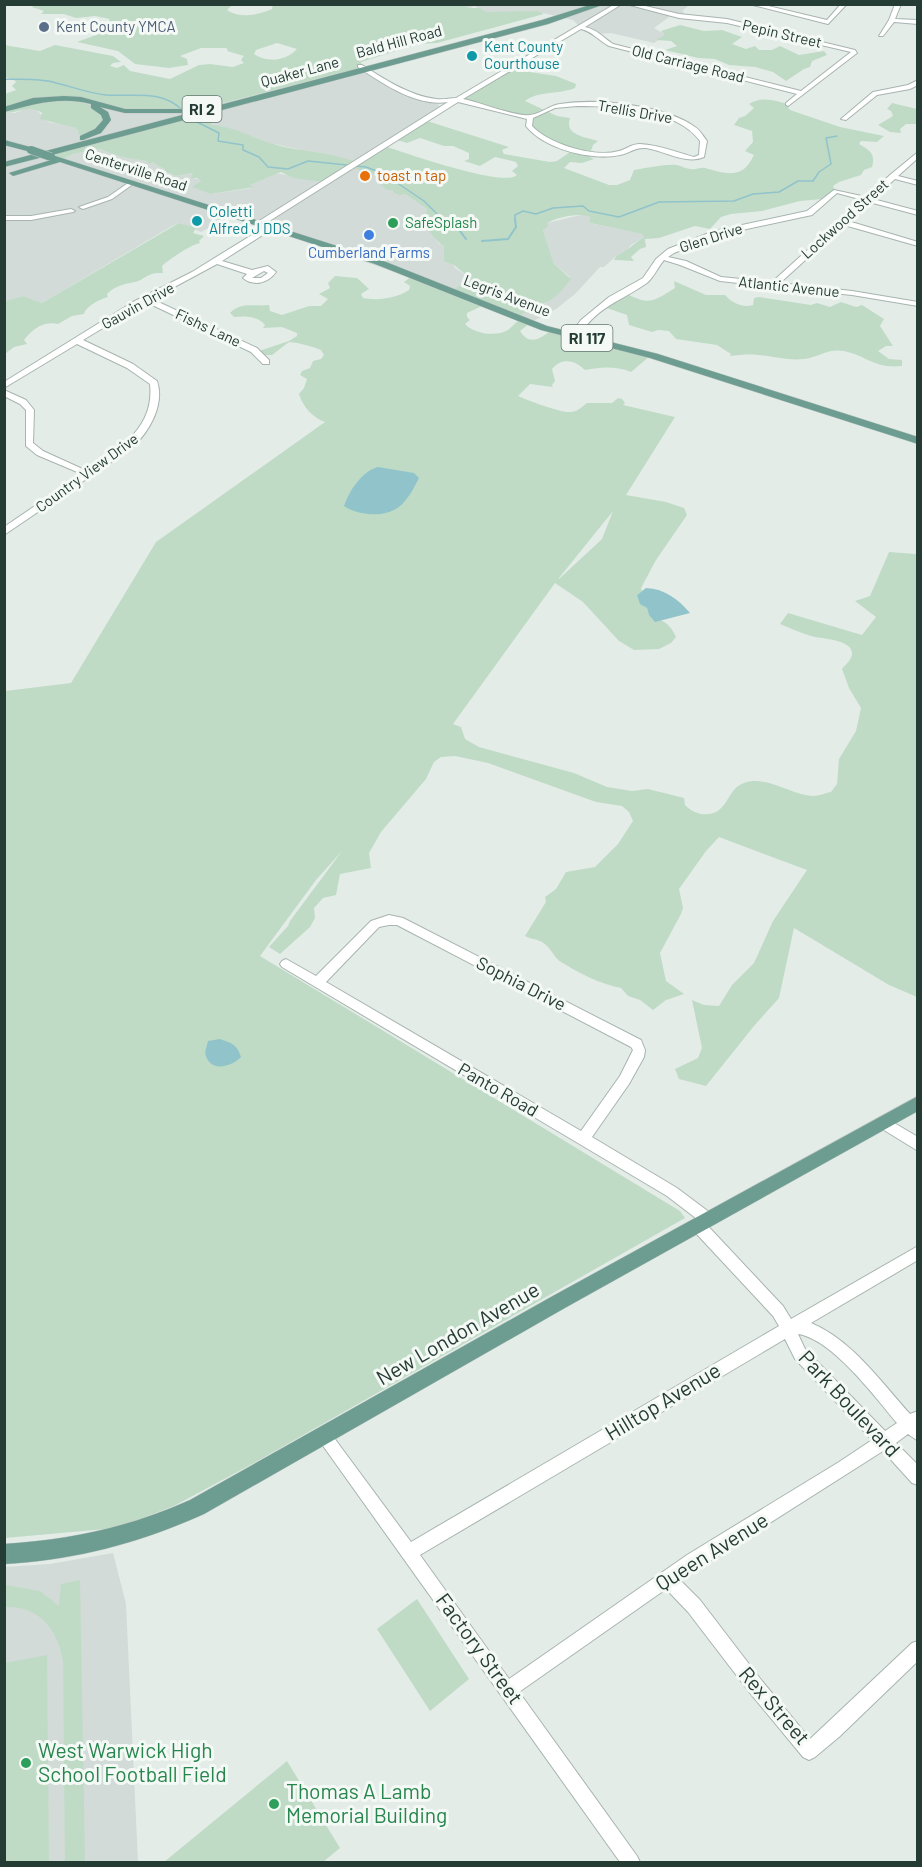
<svg xmlns="http://www.w3.org/2000/svg" width="922" height="1867" font-family="Barlow,sans-serif">
<rect width="100%" height="100%" fill="#e4ece8"/>
<g fill="#d2dbd7" fill-rule="evenodd">
<polygon points="461,5 689,5 682,11 684,12 682,16 672,15 654,28 666,35 654,43 611,33 599,34 580,27 573,20 543,13 486,12 474,6 468,9"/>
<path d="M356,68L394,86L436,102L440,107L437,111L356,162L270,143L225,127L212,125L209,119L218,115L47,154L61,160L73,154L100,149L121,157L154,162L156,165L166,169L163,172L176,176L194,173L193,178L201,180L199,183L211,194L252,188L248,185L275,173L324,182L349,167L375,175L376,180L383,185L405,194L427,209L422,226L429,230L439,244L444,246L455,268L466,275L459,286L450,291L231,216L201,232L179,223L172,226L42,303L23,296L5,301L4,110L55,98L179,111L219,104ZM18,107L105,113L79,132L76,128L61,124L48,122L36,109L28,108L15,113H6Z"/>
<polygon points="585,214 590,217 590,223 594,224 643,234 644,237 631,245 625,253 616,256 604,267 600,267 575,294 556,309 530,323 515,318 527,310 546,303 570,277 554,264 543,230 547,223"/>
<polygon points="113,1553 126,1604 138,1862 5,1862 4,1567 50,1564"/>
</g>
<g fill="#bfdbc6" fill-rule="evenodd">
<path d="M37,4H233L227,10C240,19 258,15 272,9L273,5L461,4L468,8H480L486,12L537,11L544,14L437,43L419,44L361,62L363,67L219,104L179,111L129,112L80,99L62,98L5,110V94L16,90L12,86L16,82L14,80L5,77L4,45L40,51L55,45L113,56L121,62L113,63L110,66L117,68L124,65L130,71L170,79L199,65L210,64L233,67L244,63L241,60L244,56L227,51L228,50L226,48H201L180,56L187,59L188,65L169,68L135,64L118,51L77,42L99,34L110,19L95,16L76,18L64,14H41L44,11L32,7ZM277,43L297,49C286,61 267,63 254,54L256,50Z"/>
<polygon points="680,25 704,31 722,30 742,37 732,44 746,49 755,46 759,50 772,50 780,46 799,55 824,51 827,55 812,61 810,67 804,69 786,81 773,72 755,67 729,65 715,59 698,58 665,50 677,46 671,41 656,40 665,35 661,31"/>
<path d="M516,65L530,72L556,76L576,84L575,88C558,95 540,90 525,101L557,116L570,118C564,136 586,137 598,141L593,145L591,151L577,150L594,159L582,163L570,162L564,168L609,185H617L630,180L634,170C648,168 664,164 677,165C682,166 686,169 691,169C696,170 700,167 705,168C725,173 742,181 754,155L745,151L753,142L752,131L734,125L739,118L745,116L754,108L749,104C761,96 776,100 790,105L788,107L790,110L840,127L884,136L877,142L861,141L859,144C869,150 876,153 872,167L864,170L861,175L839,182L833,186L835,191L823,199L800,201L762,211L731,214L721,217L710,229L695,226L659,238L645,239L646,247L640,249L631,257L634,261L614,260L616,256C627,252 634,243 644,237L642,234L590,223V217C579,212 558,217 547,223L548,226L543,230L554,264L571,279C564,288 557,297 547,302C536,308 526,311 515,318L482,306L467,313V317L470,320L465,324C474,334 496,337 508,330C512,327 515,323 519,320L530,323L520,331C529,346 541,339 551,330L650,356L631,372C615,366 602,367 585,370C575,360 562,357 552,369L555,381L552,385L553,387L530,384L518,396C527,400 561,413 570,412C577,412 582,407 587,403H612L618,398L622,399L625,403L623,405L675,417L626,495L666,502L684,508L687,515L656,560L641,588L642,591L637,595L647,608L649,615C662,620 670,623 676,637L671,643L659,649L634,650L619,641L583,602L555,583L453,724L461,727L465,739L479,747L574,773L607,787L632,791L648,789L684,798L685,805C693,814 709,818 719,810C730,801 730,788 744,783C767,775 790,795 813,796C819,796 825,793 831,792L837,784L839,759L856,731L861,708L849,688L842,669C844,666 849,662 851,658C859,639 820,639 811,636C801,633 790,628 780,624L788,613L862,635L876,617L855,601L870,596L889,552L916,554L917,997L889,985L794,928L779,998L754,1026L706,1086L679,1079L675,1069L698,1058L702,1048L692,1000L704,1005L719,1006L732,985L754,963L773,921L807,870L719,837L706,851L679,889L683,908L681,914L660,953L666,981L684,994L666,1000L653,1010L640,1000L628,996L621,988C600,984 579,973 561,962C554,958 551,947 542,942C537,939 530,939 525,936L546,902L545,897L556,889L566,872L595,867L618,844L633,821L629,812L622,806L596,802L488,763L455,756L441,757L434,762L426,779L381,832L369,853L371,868L340,874L336,895L323,898L314,908L315,918L310,927L280,954L269,947L288,926L290,921L342,851L316,880L260,956L680,1211L685,1218L254,1463L174,1506L117,1528L5,1538V691L71,683L156,542L325,422C313,418 303,407 299,394L304,388L307,379L300,375L302,371L310,368L313,361L321,359L324,355L321,350C311,346 300,343 289,342L272,355H265L259,351L289,341L297,336V333L282,327L263,328L265,325C258,316 244,316 234,317L230,313C241,301 254,307 269,305L270,311L282,315L309,306H321L328,299L319,294L330,288L328,283L335,276L357,278L369,289L361,294L363,298C378,301 397,298 409,290L410,286L404,282L412,276L450,291L459,286L466,275L454,265L444,261V246C435,242 432,231 422,226L427,209L405,194L399,195L393,192V190H387L376,180L375,175L349,167L324,182L293,178L281,172L249,185L254,187L211,194L192,187L201,181L197,178H191L193,173L176,176L163,171L165,169L156,165L154,162L149,164L146,161L121,157L100,149L73,154L61,160L47,156L220,108L223,110L209,119L212,125C232,126 251,137 270,143C297,152 328,151 356,162L384,146C403,152 504,188 517,175L512,171L518,166L516,162L495,157L480,166L464,161L469,159V153L453,146H444L420,138L407,143L394,139L424,120L509,147L502,150L504,154L550,162L557,161L573,150L539,137L534,134L530,118L458,99ZM613,511L602,539L559,579V578Z"/>
<path d="M62,100C78,101 91,104 105,113V124L84,138L78,134L79,132L76,128L40,119L42,113C29,104 19,113 5,113L29,103Z"/>
<polygon points="892,103 917,109 917,124 906,124 900,129 901,133 890,132 878,125 893,116 891,111 887,109"/>
<path d="M179,223L196,228L193,233L204,236L199,241L200,243C192,244 168,260 162,266L163,273C147,272 146,279 135,282C124,284 115,286 107,294L108,297C100,299 86,306 84,314L72,316L58,324C43,321 33,329 24,340L27,344L14,347L5,354V301L23,296L42,303Z"/>
<path d="M674,281L706,295H725C732,303 742,308 753,305L754,298L759,297L811,305L817,303L830,307L841,302L856,307L862,305L884,319L880,326L893,346H886L878,351L889,359L902,360V366C875,369 867,356 844,351C829,348 818,357 804,359C788,361 773,356 758,355C749,354 739,355 730,356L731,354L717,345L676,339L669,331L658,330L652,332L629,325L627,315L604,307L624,292C648,306 653,302 675,288Z"/>
<path d="M80,1580L85,1862H65L63,1661C58,1629 38,1605 5,1607V1585L40,1591L59,1606L61,1584Z"/>
<polygon points="417,1599 469,1679 430,1711 377,1629"/>
<polygon points="47,1655 49,1862 5,1862 5,1663"/>
<polygon points="287,1761 340,1848 323,1862 164,1862"/>
</g>
<g fill="#91c3cb">
<path d="M378,467L414,473L419,478C414,488 408,499 400,506C386,518 359,516 344,506C349,491 362,471 378,467Z"/>
<path d="M646,588C665,589 678,599 690,613L655,622L649,615L647,608L640,604L637,595Z"/>
<path d="M220,1039C231,1043 237,1044 241,1057C233,1066 211,1073 206,1056C204,1052 207,1046 208,1041Z"/>
</g>
<g fill="none" stroke-linecap="round" stroke-linejoin="round">
<g stroke="#91c3cb" stroke-width="1.5">
<path d="M4,79C20,80 40,78 56,83C73,87 88,93 106,95C132,97 161,89 182,110"/>
<polyline points="189,118 219,133 218,141 243,145 243,150 259,157 268,167 288,169 308,161 366,167 384,174 424,201 444,221"/>
<polyline points="515,221 515,215 523,211 536,214 553,208 583,206 589,211 619,217 659,202 734,201 753,194 779,192 798,181 813,181 819,172 831,164 826,138 837,136"/>
</g>
<g stroke="#91c3cb" stroke-width="2">
<polyline points="443,219 460,231 466,239"/>
<polyline points="482,241 508,239 516,227 515,219"/>
</g>
<defs>
<g id="minor">
<path d="M615,4H622L585,27C598,30 602,37 613,44L801,91L851,52L727,23L679,18L626,4H637L679,14L727,19L855,50L857,53L788,106L786,105V103L797,94L609,46C598,40 593,32 581,29L463,99C480,102 515,117 530,115C541,114 550,105 560,104C597,98 665,105 695,127C700,130 703,136 707,141L704,157C686,165 665,151 646,148C635,147 630,153 620,155C591,161 544,149 526,126L527,119L458,102L263,225L256,223L448,102C417,107 383,84 358,67V65H362C384,79 410,96 436,99C443,100 449,98 456,98ZM577,106C614,106 676,108 700,141L699,155L694,157C676,152 659,145 640,144C631,144 627,149 619,151C594,158 549,144 532,126L533,118L555,108Z"/>
<polygon points="749,4 760,4 827,20 841,4 847,4 828,24"/>
<polygon points="895,4 901,4 895,19 918,20 918,24 894,22 883,36 879,36 889,20"/>
<polygon points="918,80 918,85 910,89 877,95 846,120 841,119 873,92 908,85"/>
<path d="M918,152V158L898,176L918,181V185L895,179L873,199L918,211V215L869,202L848,221L918,242V246L844,225L780,283L852,291L918,302V306L852,295L720,281L680,265L664,260C658,267 654,277 647,283C623,300 592,309 579,338L572,336L574,329L581,320L609,297L643,278L656,259L668,249L714,231L807,211L834,190L866,197L890,175ZM837,193L863,200L772,282L721,277L686,261L668,257L674,253L719,235L812,215Z"/>
<polygon points="131,181 134,183 133,184 112,199 83,209 79,207 108,197"/>
<polygon points="71,209 75,211 73,212 31,220 4,220 4,216 31,216"/>
<path d="M268,225L275,227L222,261L252,270L268,266L276,272C268,283 254,287 243,278L247,274L217,264L152,299L257,348L269,360V364H263L251,352L146,302L83,340L133,364L157,381C165,405 149,432 132,448L4,535V527L82,474L37,455L26,446V410L20,404L4,396V390L26,400L34,410L33,443L43,451L87,471C119,449 155,428 150,384L127,368L77,344L4,388V382L133,302L192,272ZM264,271L268,273L261,278H252Z"/>
<path d="M389,915L403,918L641,1040L645,1050L644,1057L629,1084L592,1137L677,1188L713,1215L715,1219L713,1223L706,1224L783,1306L791,1319L918,1246V1260L811,1323C852,1340 881,1382 910,1414L918,1411V1441L908,1434L896,1443L918,1465V1485L912,1483L883,1451L680,1580L700,1600L762,1681L810,1739L912,1643L918,1641V1661L839,1737L815,1757L809,1760L803,1757L750,1693L688,1612L666,1589L519,1692L637,1856L640,1862H620L316,1436L319,1431L324,1428L329,1431L411,1542L779,1326L773,1316L692,1229L690,1225L692,1221L697,1219L667,1196L282,967L280,964L282,961L286,959L316,976L371,921ZM389,925H397L631,1047L633,1050L620,1076L581,1131L326,982L379,927ZM798,1334C832,1339 875,1397 897,1423L885,1431L805,1349ZM785,1339L795,1359L872,1440L839,1462L687,1555L509,1679L420,1555Z"/>
<polygon points="884,1117 918,1137 918,1151 879,1127 877,1123 879,1119"/>
</g>
<g id="major">
<polygon points="593,4 605,4 548,24 52,155 381,260 547,326 658,354 918,437 918,444 650,358 541,330 375,264 60,162 13,176 9,173 51,160 47,156 4,167 4,162 542,20"/>
<path d="M64,96L81,97L125,109H181L185,111L181,113H125L100,107L108,112L111,120L101,133L83,140H80V136L95,129L103,120L101,115L91,108V104C61,96 34,104 4,112V107L33,98Z"/>
<polygon points="4,140 34,148 35,150 31,152 4,145"/>
<path d="M918,1096V1111L563,1309L204,1514C139,1543 76,1560 4,1564V1544C70,1540 130,1527 190,1500L551,1297Z"/>
</g>
</defs>
<use href="#minor" stroke="#a7b4af" stroke-width="2"/>
<use href="#major" stroke="#c2c8c6" stroke-width="1"/>
<use href="#minor" fill="#fff" fill-rule="evenodd"/>
<use href="#major" fill="#6c9d90" fill-rule="evenodd"/>
<defs>
<polyline id="major-bridge" points="31,150 51,157"/>
</defs>
<use href="#major-bridge" stroke="#c2c8c6" stroke-width="9" stroke-linecap="butt"/>
<use href="#major-bridge" stroke="#6c9d90" stroke-width="8"/>
</g>
<circle fill="#5c6f8a" stroke="#f4f9f6" stroke-width="2" cx="44" cy="27" r="6"/>
<g fill="#0f9aa8" stroke="#f4f9f6" stroke-width="2">
<circle cx="472" cy="56" r="6"/>
<circle cx="197" cy="221" r="6"/>
</g>
<circle fill="#e8710a" stroke="#f4f9f6" stroke-width="2" cx="365" cy="176" r="6"/>
<g fill="#2e9e5b" stroke="#f4f9f6" stroke-width="2">
<circle cx="393" cy="223" r="6"/>
<circle cx="26" cy="1763" r="6"/>
<circle cx="274" cy="1804" r="6"/>
</g>
<circle fill="#3f7fe0" stroke="#f4f9f6" stroke-width="2" cx="369" cy="235" r="6"/>
<g text-anchor="middle" stroke-width="6" stroke-linejoin="round" paint-order="stroke">
<g font-size="15" fill="#4e5e75" stroke="#f4f9f6" text-anchor="start">
<text x="56" y="32">Kent County YMCA</text>
</g>
<g font-size="15" fill="#253c35" stroke="#f4f9f6">
<text transform="translate(782 34) rotate(13)" y="5">Pepin Street</text>
<text transform="translate(399 42) rotate(-15)" y="5">Bald Hill Road</text>
<text transform="translate(688 64) rotate(14)" y="5">Old Carriage Road</text>
<text transform="translate(300 72) rotate(-15)" y="5">Quaker Lane</text>
<text transform="translate(635 112) rotate(10)" y="5">Trellis Drive</text>
<text transform="translate(136 170) rotate(18)" y="5">Centerville Road</text>
<text transform="translate(845 219) rotate(-42)" y="5">Lockwood Street</text>
<text transform="translate(711 238) rotate(-18)" y="5">Glen Drive</text>
<text transform="translate(789 287) rotate(6)" y="5">Atlantic Avenue</text>
<text transform="translate(507 296) rotate(21)" y="5">Legris Avenue</text>
<text transform="translate(138 306) rotate(-29)" y="5">Gauvin Drive</text>
<text transform="translate(208 328) rotate(25)" y="5">Fishs Lane</text>
<text transform="translate(87 473) rotate(-36)" y="5">Country View Drive</text>
</g>
<g font-size="15" fill="#0d838f" stroke="#f4f9f6" text-anchor="start">
<text x="484" y="52">Kent County<tspan x="484" dy="17">Courthouse</tspan></text>
<text x="209" y="217">Coletti<tspan x="209" dy="17">Alfred J DDS</tspan></text>
</g>
<g font-size="15" fill="#c56008" stroke="#f4f9f6" text-anchor="start">
<text x="377" y="181">toast n tap</text>
</g>
<g font-size="15" fill="#27864d" stroke="#f4f9f6" text-anchor="start">
<text x="405" y="228">SafeSplash</text>
</g>
<g font-size="15" fill="#366cbe" stroke="#f4f9f6">
<text x="369" y="258">Cumberland Farms</text>
</g>
<g fill="#f4f9f6" stroke="#63756f" stroke-width="1.5">
<rect x="182.5" y="96" width="39" height="26" rx="4.5"/>
<rect x="561.5" y="325" width="51" height="26" rx="4.5"/>
</g>
<g font-size="16" font-weight="bold" fill="#253c35">
<text x="202" y="115">RI 2</text>
<text x="587" y="344">RI 117</text>
</g>
<g font-size="18" fill="#253c35" stroke="#f4f9f6">
<text transform="translate(521 984) rotate(27)" y="6">Sophia Drive</text>
<text transform="translate(498 1090) rotate(30)" y="6">Panto Road</text>
</g>
<g font-size="21" fill="#253c35" stroke="#f4f9f6">
<text transform="translate(458 1334) rotate(-30)" y="7">New London Avenue</text>
<text transform="translate(663 1402) rotate(-31)" y="7">Hilltop Avenue</text>
<text transform="translate(849 1404) rotate(47)" y="7">Park Boulevard</text>
<text transform="translate(712 1552) rotate(-32)" y="7">Queen Avenue</text>
<text transform="translate(479 1649) rotate(54)" y="7">Factory Street</text>
<text transform="translate(774 1706) rotate(49)" y="7">Rex Street</text>
</g>
<g font-size="21" fill="#27864d" stroke="#f4f9f6" text-anchor="start">
<text x="38" y="1758">West Warwick High<tspan x="38" dy="24">School Football Field</tspan></text>
<text x="286" y="1799">Thomas A Lamb<tspan x="286" dy="24">Memorial Building</tspan></text>
</g>
</g>
<rect width="922" height="1867" fill="none" stroke="#253c35" stroke-width="12"/>
</svg>
